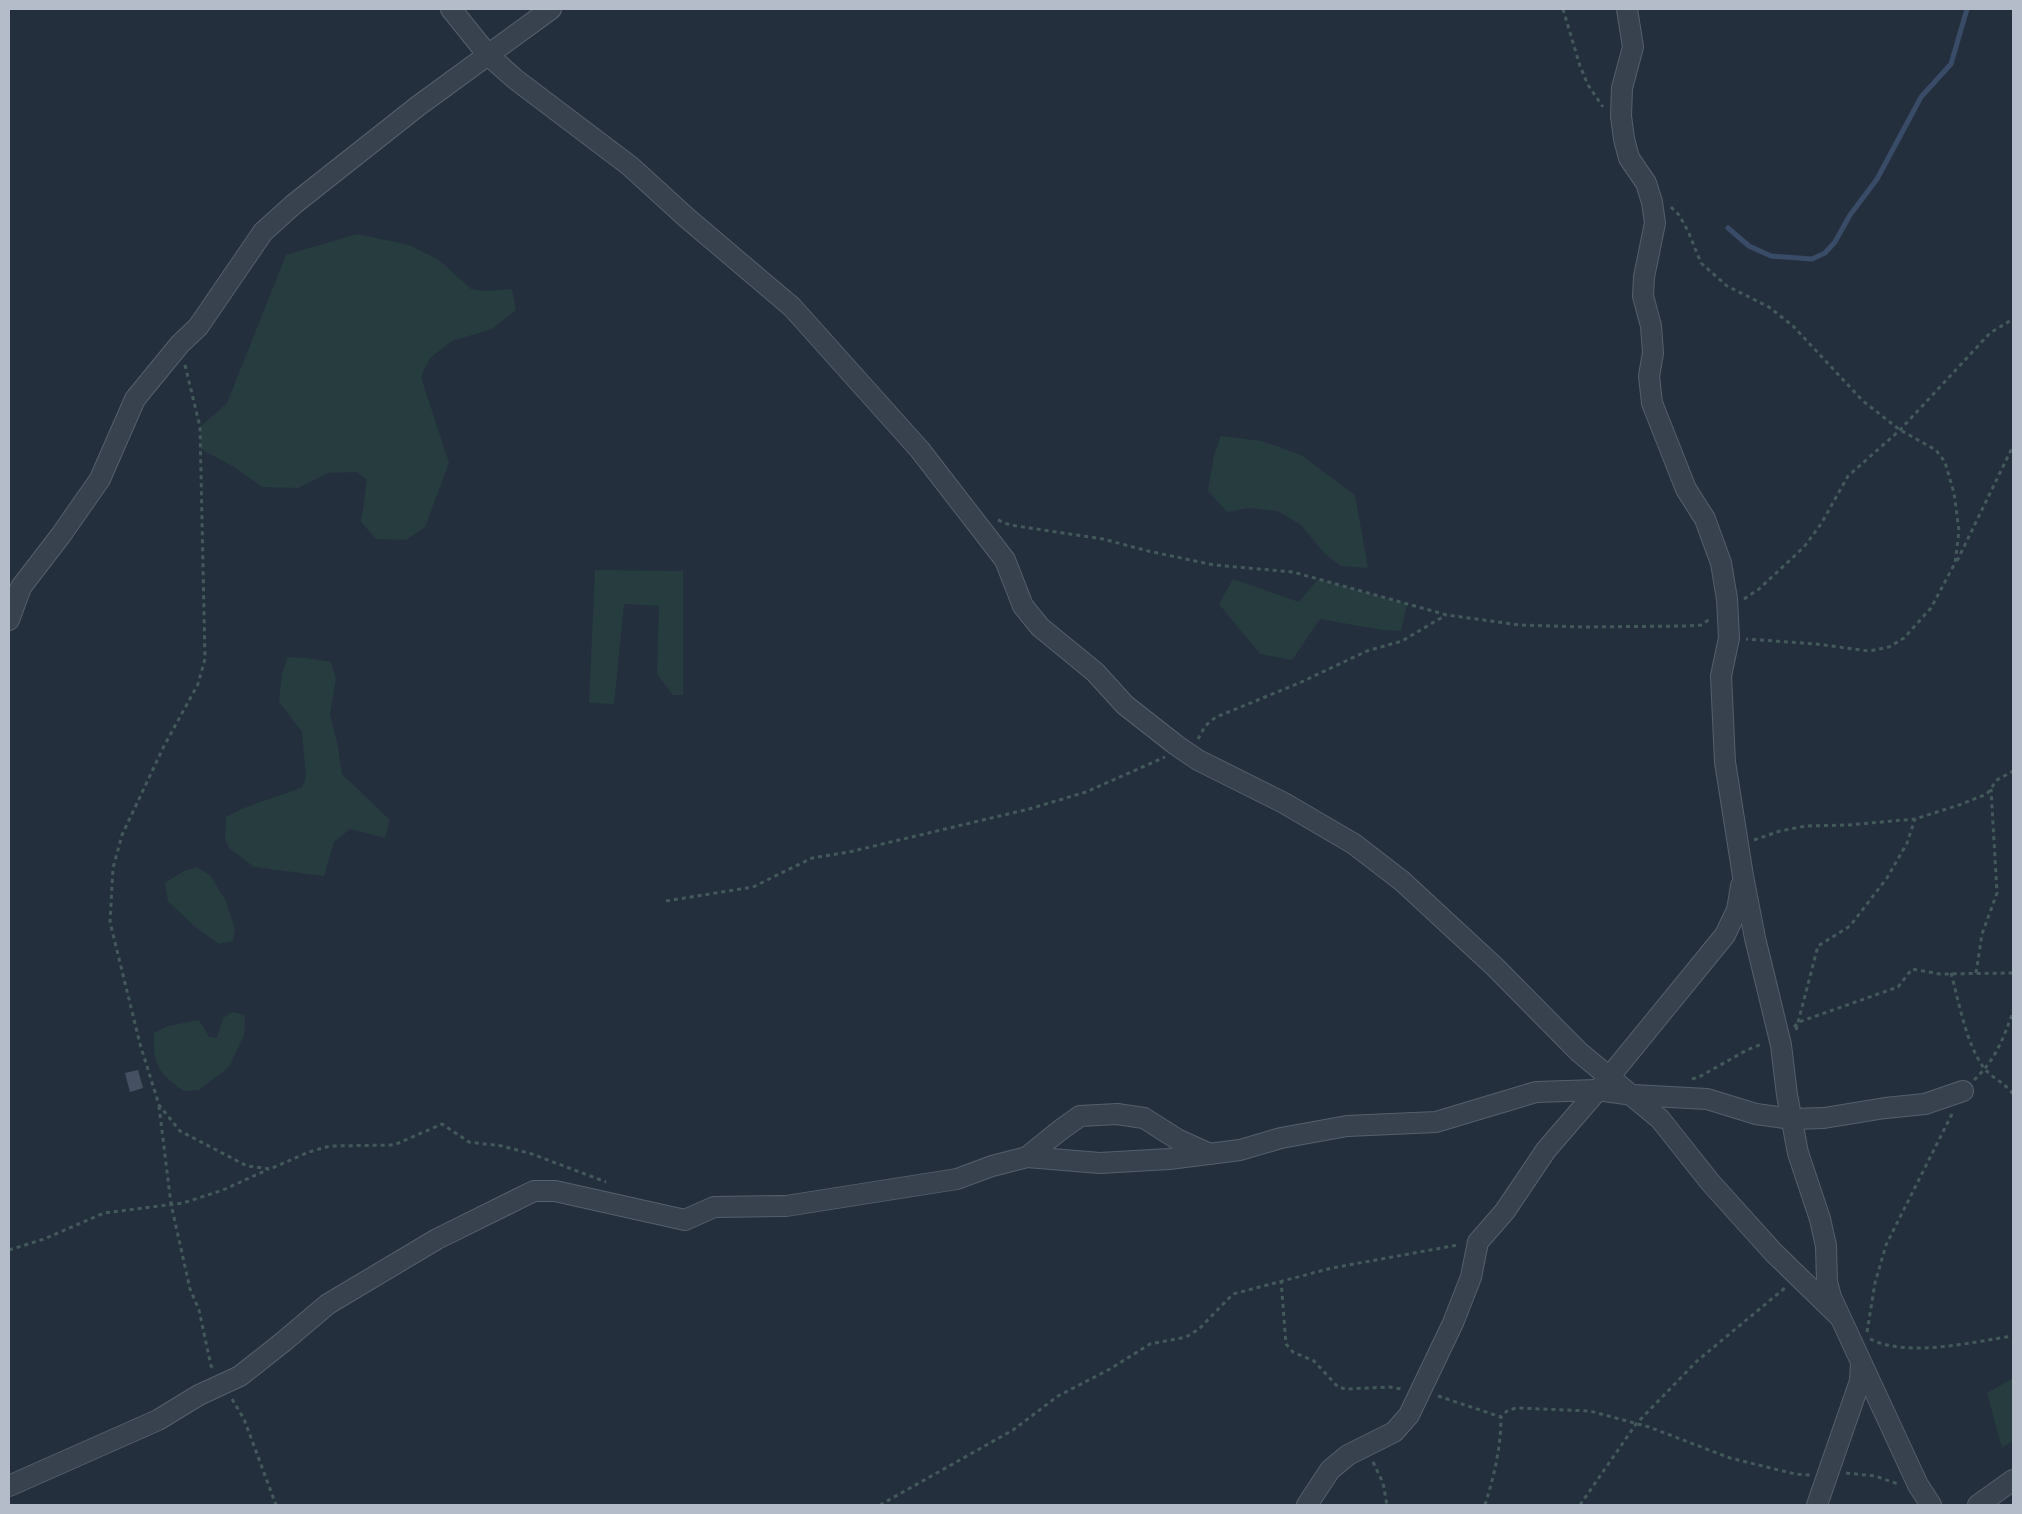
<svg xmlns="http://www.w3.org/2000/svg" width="2022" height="1514" font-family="'Work Sans',sans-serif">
<rect width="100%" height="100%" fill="#242f3e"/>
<g fill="#263c3f">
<polygon points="357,234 409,245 439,260 471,289 485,291 512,289 516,310 492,329 452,341 430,358 421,377 449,463 425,527 406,540 376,539 361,522 367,480 357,472 328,473 298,488 262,487 234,467 201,449 200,427 227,403 286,255"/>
<polygon points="1221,436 1262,441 1301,455 1355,495 1368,568 1341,566 1325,554 1301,525 1278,511 1249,508 1227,512 1208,491 1214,455"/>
<polygon points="595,570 683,571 683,695 673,695 657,674 659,606 624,604 614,704 589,703"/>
<polygon points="1233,579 1299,602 1318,579 1407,604 1401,631 1382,630 1320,619 1292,660 1260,654 1219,604"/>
<path d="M288,657L306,658L331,662L336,678L330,714L338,746L342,774L390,820L385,838L350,829L334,842L324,876L254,867L229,848L225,839L226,817C250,803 276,798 302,787L306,776L302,732L279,702L282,673Z"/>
<polygon points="196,867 210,875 226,901 235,929 233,941 219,944 193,925 168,901 165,883 182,872"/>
<path d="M232,1012L245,1015L244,1035L229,1067L199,1090L184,1091C158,1073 153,1066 154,1033L168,1026L199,1020L209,1037L217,1038L223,1018Z"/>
<polygon points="2013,1378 2013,1441 2002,1448 1987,1393"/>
</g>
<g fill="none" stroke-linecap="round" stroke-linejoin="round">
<polyline stroke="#394c67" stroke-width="5" points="1728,228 1749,246 1771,256 1812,259 1825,253 1835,242 1850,215 1877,179 1921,97 1951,64 1967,9"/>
</g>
<polygon fill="#455162" points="138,1070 143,1088 130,1092 125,1073"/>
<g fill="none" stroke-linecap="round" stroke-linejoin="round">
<defs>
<g id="street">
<polyline points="451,9 488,55 515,79 630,166 687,218 792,307 920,450 1005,560 1023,606 1040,627 1095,672 1125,705 1176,745 1198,760 1284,803 1354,844 1402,881 1495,967 1579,1052 1660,1119 1710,1182 1773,1252 1839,1316"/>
<polyline points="1627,9 1633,47 1622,88 1621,116 1624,139 1629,158 1646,183 1652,202 1655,223 1644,277 1643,296 1651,326 1653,353 1649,376 1652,403 1686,489 1705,519 1721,563 1727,599 1729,638 1721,676 1725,762 1743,876 1755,938 1781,1045 1787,1095 1798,1153 1820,1219 1826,1246 1827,1282 1831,1297 1918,1485 1931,1505"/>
<polyline points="9,620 21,587 61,535 100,479 135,399 180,344 198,327 263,232 294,204 418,106 551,9"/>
<polyline points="1027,1157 1059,1131 1080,1116 1117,1114 1144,1118 1177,1139 1210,1154"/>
<polyline points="9,1486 158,1420 199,1395 240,1376 283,1342 328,1304 437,1239 534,1191 555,1191 685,1220 714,1207 786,1206 957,1179 992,1166 1027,1157 1100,1163 1169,1159 1240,1150 1281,1138 1347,1126 1436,1122 1536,1092 1597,1090 1633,1095 1707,1099 1756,1114 1791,1119 1824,1118 1885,1108 1925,1104 1963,1091"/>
<polyline points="1307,1505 1330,1470 1348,1455 1394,1432 1409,1415 1453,1323 1471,1277 1478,1242 1505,1211 1546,1150 1610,1076 1725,935 1737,910 1741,886"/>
<polyline points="1817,1505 1860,1381 1861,1363"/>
<polyline points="1978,1505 2013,1480"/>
</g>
</defs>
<use href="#street" stroke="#565f6c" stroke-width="22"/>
<g stroke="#44595c" stroke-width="3" stroke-dasharray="4 4" stroke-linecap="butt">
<polyline points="1563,9 1580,66 1588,85 1603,107"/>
<polyline points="1671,207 1679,215 1688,231 1701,263 1727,286 1769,307 1793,326 1863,401 1900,430 1936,450 1945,462 1954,493 1959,531 1955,563 1931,608 1904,638 1889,647 1869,651 1816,644 1746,639"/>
<polyline points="185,365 200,427 205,659 198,684 164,746 122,835 113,868 110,922 140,1044 159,1105 180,1131 247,1166 270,1169 309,1152 330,1146 394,1145 442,1124 469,1142 502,1146 532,1154 606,1182"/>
<polyline points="998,520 1010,525 1103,539 1148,551 1214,565 1293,572 1447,615 1520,625 1582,627 1685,626 1701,625 1710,619"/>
<polyline points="1957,561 2013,446"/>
<polyline points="1744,599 1759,589 1804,547 1821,524 1848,476 1900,430 1990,333 2013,319"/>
<polyline points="1198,739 1205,726 1216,717 1297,684 1367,651 1402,641 1446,615"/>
<polyline points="1754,840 1780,831 1806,826 1848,825 1915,819 1959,805 1987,794 1997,780 2013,771"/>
<polyline points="666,901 753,887 812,858 849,852 1029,809 1086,792 1165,757"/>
<path d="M1951,973C1959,1002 1966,1044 1984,1068C1992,1078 2005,1083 2013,1094"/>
<polyline points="1976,973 1982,934 1997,893 1991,789"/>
<polyline points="1794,1027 1799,1022 1898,987 1912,969 1940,974 2013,973"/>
<polyline points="1796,1030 1818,946 1850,926 1887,878 1907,843 1915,819"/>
<polyline points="1692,1079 1699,1077 1747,1050 1762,1044"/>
<path d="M1974,1080C1996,1059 2003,1039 2013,1012"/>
<polyline points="159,1106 171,1204 190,1289 199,1310 211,1366 214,1370"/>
<polyline points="9,1250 44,1239 104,1213 183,1203 223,1190 269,1169"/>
<polyline points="1281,1280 1286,1344 1293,1352 1314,1361 1338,1387 1346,1389 1389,1387 1402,1389"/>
<polyline points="1867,1332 1875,1283 1886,1245 1952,1114"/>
<path d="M1870,1339C1909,1358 1971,1342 2013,1336"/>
<polyline points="1438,1396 1501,1417 1508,1410 1517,1408 1590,1411 1649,1427 1730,1458 1795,1474 1810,1475"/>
<polyline points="232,1399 244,1419 276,1505"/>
<polyline points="1373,1462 1383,1483 1387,1505"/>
<polyline points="1846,1473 1875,1476 1898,1484"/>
<polyline points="880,1505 1013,1430 1058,1396 1110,1369 1150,1344 1186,1337 1199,1329 1233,1294 1332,1268 1458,1245"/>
<path d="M1485,1505C1494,1476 1501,1448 1501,1417"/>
<polyline points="1580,1505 1636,1424 1697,1361 1786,1287"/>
</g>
<use href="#street" stroke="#38414e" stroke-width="20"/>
</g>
<rect width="2022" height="1514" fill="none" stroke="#b4bcc9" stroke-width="20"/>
</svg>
